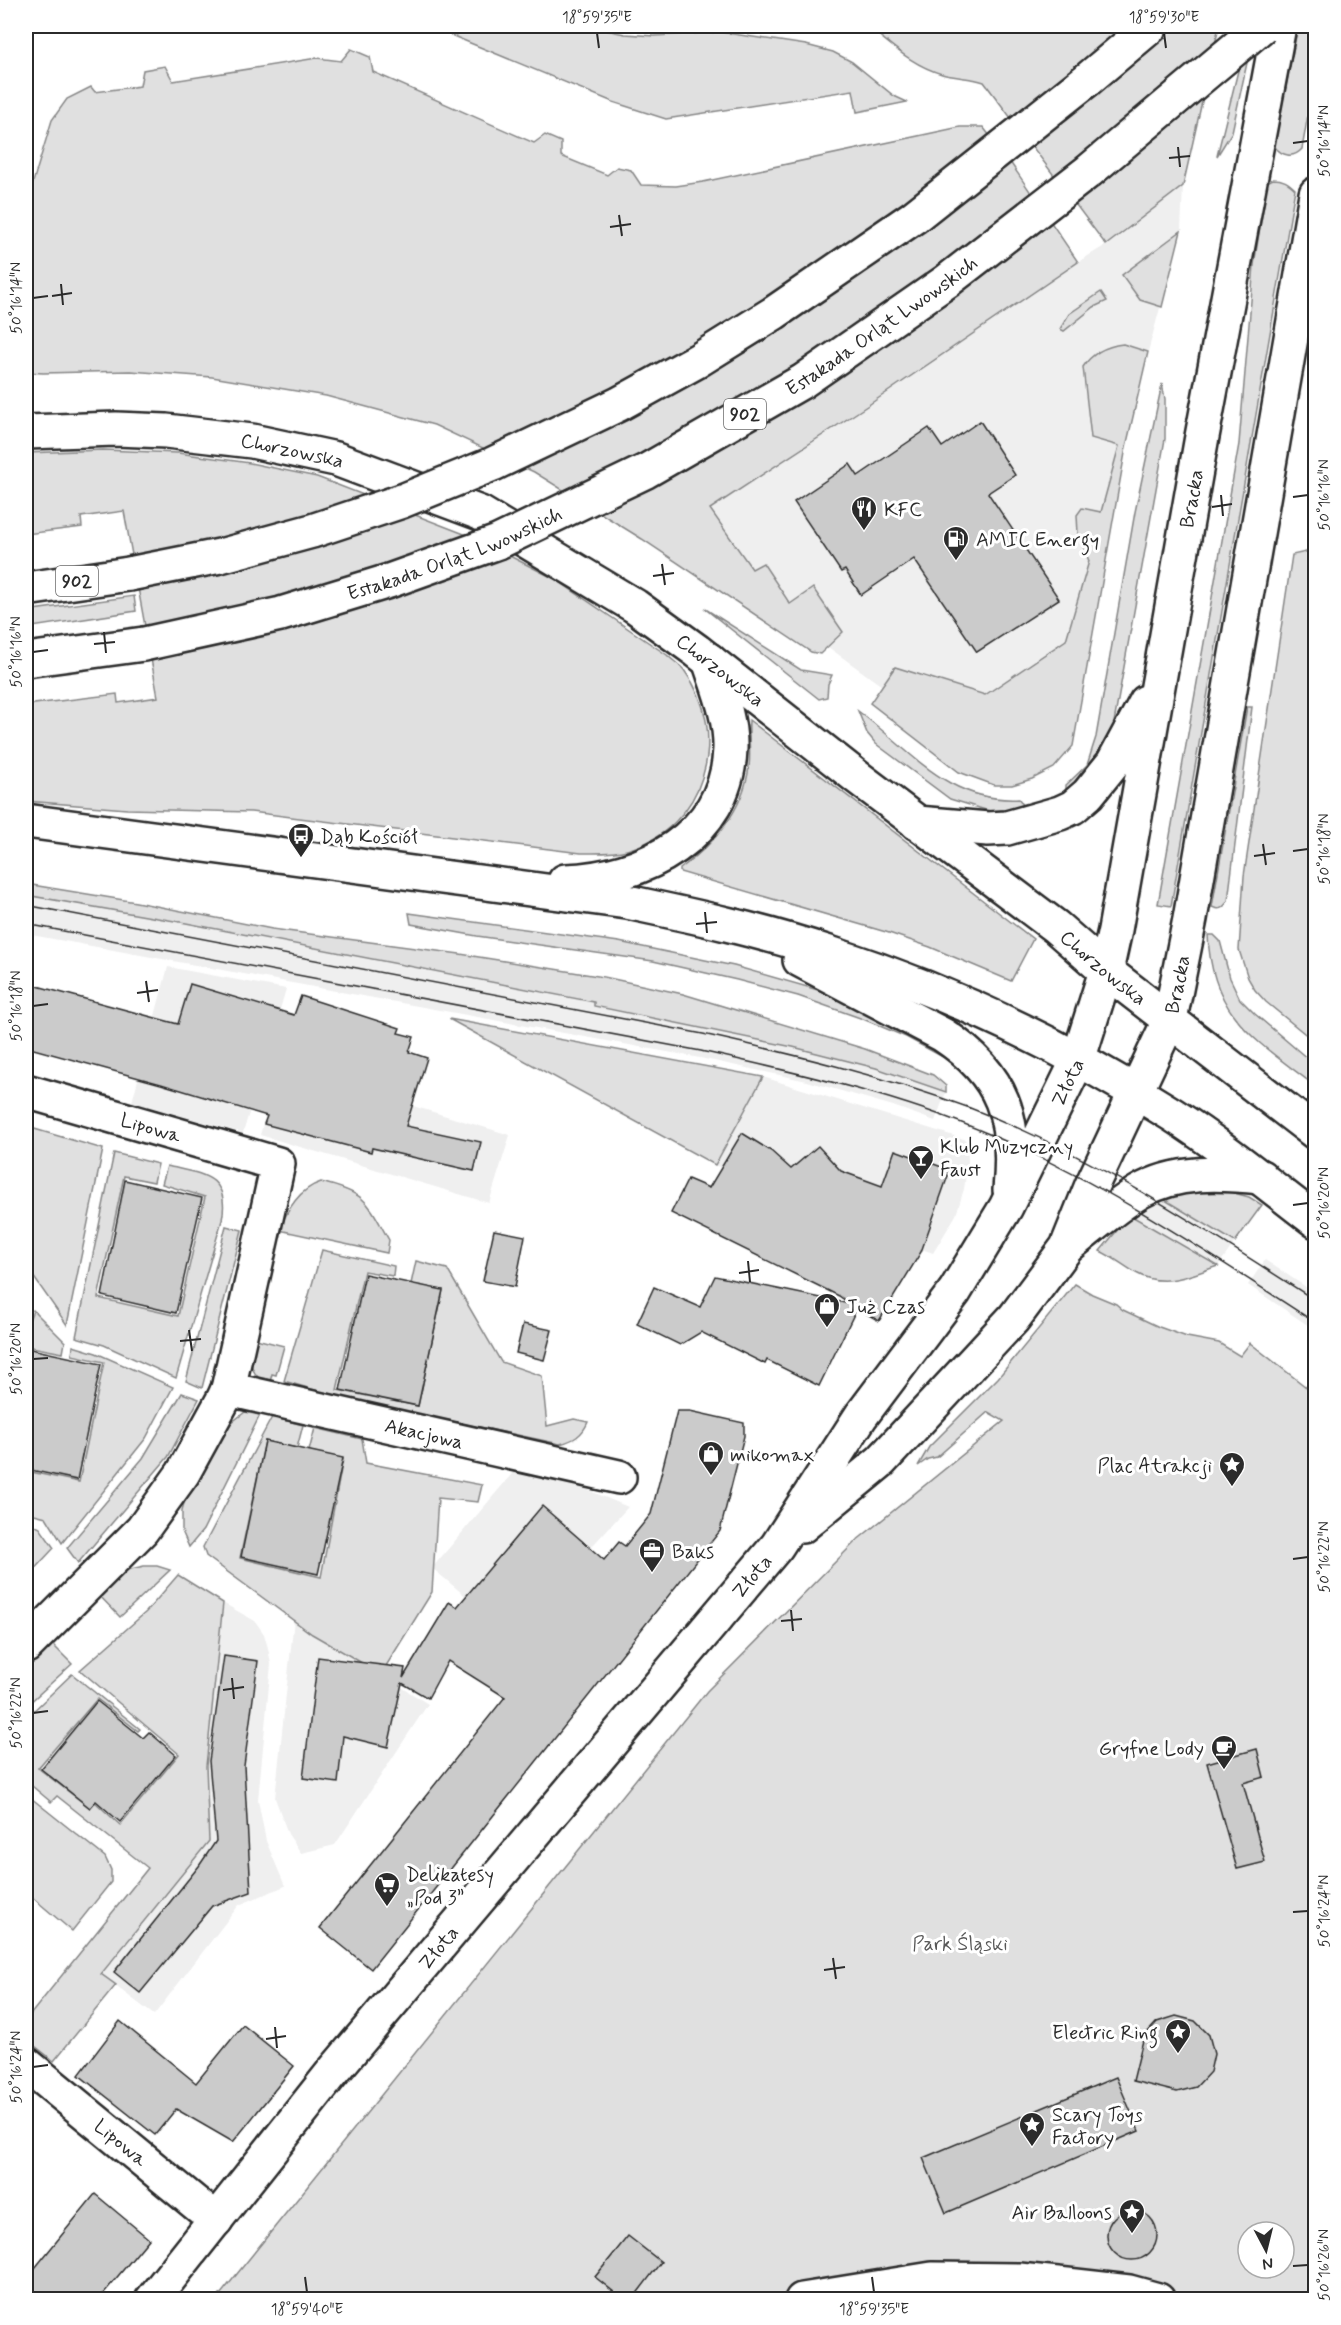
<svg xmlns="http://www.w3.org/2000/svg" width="1341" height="2325" font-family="Mynerve,sans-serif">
<rect width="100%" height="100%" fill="#fff"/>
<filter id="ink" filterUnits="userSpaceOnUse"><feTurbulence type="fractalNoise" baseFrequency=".0167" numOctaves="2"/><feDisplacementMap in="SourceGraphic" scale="12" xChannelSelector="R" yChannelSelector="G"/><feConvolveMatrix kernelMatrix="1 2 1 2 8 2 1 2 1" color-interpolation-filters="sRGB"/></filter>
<g filter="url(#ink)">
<g fill="#efefef">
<polygon points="1183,186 1181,231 1148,352 1126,447 1073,746 1054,768 1032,779 1012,785 994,785 959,772 870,703 882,686 828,647 820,654 811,652 642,539 710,509 870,404 1078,262 1106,245"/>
<polygon points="26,895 186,923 594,1002 594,1006 793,1047 876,1068 946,1092 935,1121 893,1106 807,1081 700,1058 26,934"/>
<polygon points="168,967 286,989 243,1133 132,1102"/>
<polygon points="279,1066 510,1135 489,1203 260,1135"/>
<polygon points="763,1077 967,1140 968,1162 964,1189 956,1215 933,1253 783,1200 715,1165"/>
<polygon points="1160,1197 1235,1242 1218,1266 1130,1215"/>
<polygon points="1265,1260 1315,1293 1315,1330 1248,1285"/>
<polygon points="522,1462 628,1507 511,1634 432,1568"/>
<polygon points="223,1603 255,1621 264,1634 268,1648 271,1664 258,1800 266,1841 285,1886 239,1905 154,2015 101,1975 209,1841 206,1766"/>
<polygon points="294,1619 312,1634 381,1674 428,1704 335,1845 301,1853 288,1834 275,1798"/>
</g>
<g fill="#e0e0e0" stroke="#868686" stroke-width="1.5" fill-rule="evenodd">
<polygon points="429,26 586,26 625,34 654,36 720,32 806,45 833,52 852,62 894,96 907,102 857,112 853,90 666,119 613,102"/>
<path d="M867,26H1219L1183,186L1106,245L984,82C970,77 956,78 942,74C911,65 892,45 867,26Z"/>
<polygon points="1249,26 1255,26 1232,132 1217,156"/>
<path d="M1298,26H1315V75L1302,149C1293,159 1282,156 1274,146Z"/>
<polygon points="351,49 370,57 373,72 534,143 545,135 561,142 561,156 607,175 617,167 631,170 641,185 676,186 703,182 960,127 983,127 1008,159 1078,262 870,404 710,509 752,569 763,563 790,604 813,588 843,632 820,654 811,652 642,539 534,472 434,425 326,396 212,377 130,371 43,373 26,372 26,205 52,120 67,99 91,87 95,92 140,86 143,70 165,66 173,81 317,58 341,61"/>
<path d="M1273,179C1283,179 1288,182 1295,189L1171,906L1158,904L1239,444L1254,265L1267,182Z"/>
<polygon points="1181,231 1162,307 1140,300 1122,275"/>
<polygon points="1101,292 1107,301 1094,307 1064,331 1060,329 1069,314"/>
<path d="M1123,344L1148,352L1126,447L1073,746L1054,768L1032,779L1012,785H994L959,772L870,703L895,667L985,695L1066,640L1089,561L1078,534L1077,515L1082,508L1101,512L1119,446L1091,438L1083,367C1092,353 1107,346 1123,344Z"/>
<polygon points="1162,384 1165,399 1165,439 1113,728 1100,759 1066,792 1066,785 1087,765 1096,737 1135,512"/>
<path d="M103,450L178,453L250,463L317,477L472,537L555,579L667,655C672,660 679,664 684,670C732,734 705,828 627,850C612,854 596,853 581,853L251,812L127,809L26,801V705L117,694L118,703L158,697L124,511L81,517L82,527L26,534V453Z"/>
<polygon points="1315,550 1316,550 1315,1042 1266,1002 1255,990 1248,978 1239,950 1244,876 1292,555"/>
<polygon points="134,596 136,611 26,628 26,611"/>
<polygon points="704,608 801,670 832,675 828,684 827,697 819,699"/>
<path d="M1247,707H1252L1228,901C1223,908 1220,911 1212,907Z"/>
<path d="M858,711C911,750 947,803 1019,799L1026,809L989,811L950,799L876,744L867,733Z"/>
<path d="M749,720L1033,939L1011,981L930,947L886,932L680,872V869C715,843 743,811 749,767C751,751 748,735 749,720Z"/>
<polygon points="26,884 136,902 272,929 460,954 604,977 683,994 865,1049 933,1075 946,1086 946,1092 876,1068 793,1047 594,1006 594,1002 186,923 26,895"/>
<polygon points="409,913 619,942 734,966 846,998 908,1028 954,1063 906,1037 863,1019 798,996 737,980 653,961 477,936 411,924"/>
<path d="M1208,935H1214L1220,941L1230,978L1240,999L1255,1014L1315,1065V1086C1257,1041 1211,1017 1208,935Z"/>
<polygon points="449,1019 763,1077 715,1165"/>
<polygon points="31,1128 103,1149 67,1325 26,1266 26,1150"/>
<path d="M114,1153L158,1164L154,1182L124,1176L98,1298L178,1316L205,1197L162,1184L167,1166C200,1174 231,1174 222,1220L176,1378L104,1345L76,1337Z"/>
<path d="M321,1182C368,1194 367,1201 389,1240L387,1253L279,1230C288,1209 299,1189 321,1182Z"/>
<polygon points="1223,1190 1249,1197 1262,1205 1235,1242 1160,1197 1184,1192"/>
<path d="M1130,1215L1218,1266C1190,1275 1164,1289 1136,1273C1124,1266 1113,1257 1100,1251Z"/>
<polygon points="226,1226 242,1230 202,1388 186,1381"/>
<path d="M322,1250L394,1266L393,1276L364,1271L337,1390L418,1406L443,1290L411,1284L416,1261L447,1269L501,1362L542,1376L547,1426L574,1419L588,1422C582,1436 574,1440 560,1444L342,1398L284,1381Z"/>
<path d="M1075,1284L1092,1294L1116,1304L1123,1310L1159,1327L1187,1337L1219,1343L1240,1356L1250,1343L1315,1394V2299L216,2300L707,1691L856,1541L1004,1421L988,1412L937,1457L928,1459L918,1466L929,1447L998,1378ZM1248,2232H1284V2268H1248Z"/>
<polygon points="33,1310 65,1342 63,1353 26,1346 26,1328"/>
<path d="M252,1338L284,1346L276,1375L272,1374L269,1386C247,1372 250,1361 252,1338Z"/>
<polygon points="73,1346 96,1353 173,1387 146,1438 62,1543 46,1517 26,1512 26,1471 79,1482 104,1362 72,1355"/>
<polygon points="182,1393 199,1399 168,1457 78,1563 67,1548 143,1458"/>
<polygon points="245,1412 260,1415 203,1530 189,1547 182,1531 182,1510 187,1493 231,1423"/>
<polygon points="272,1417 303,1425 297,1448 265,1441 240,1558 321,1577 343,1459 309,1451 315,1428 362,1439 366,1463 482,1485 478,1502 438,1498 432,1592 381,1674 312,1634 206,1556 203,1547"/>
<polygon points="26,1521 40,1528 54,1548 26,1578"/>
<polygon points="144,1566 157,1566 170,1570 120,1617 97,1593 122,1571"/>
<polygon points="178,1575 223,1603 206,1766 209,1841 101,1974 116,1985 54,2061 26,2039 26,2020 148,1868 57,1796 51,1802 26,1781 26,1718 72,1674 140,1729 138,1731 97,1699 38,1768 90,1808 95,1802 120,1825 179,1754 80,1670 146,1612"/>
<polygon points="48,1640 72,1664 26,1706 26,1665"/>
<polygon points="26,1794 105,1857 111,1870 111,1882 72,1931 26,1892"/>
</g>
<g fill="#cbcbcb" stroke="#2b2b2b" stroke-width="1.5">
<polygon points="980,421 1015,475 988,493 1059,599 977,652 914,559 861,595 845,570 841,572 794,502 850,464 858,476 929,428 942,447"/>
<polygon points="26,983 178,1024 190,984 294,1015 301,996 400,1028 398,1033 414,1037 409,1052 427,1058 406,1126 481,1142 474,1171 372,1148 371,1152 264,1124 267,1116 161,1084 26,1047"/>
<polygon points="742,1133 771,1151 791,1169 818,1146 841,1171 882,1186 895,1150 950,1170 921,1252 879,1321 857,1308 819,1386 767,1360 765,1364 701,1332 680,1345 637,1324 654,1287 700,1307 715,1276 850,1304 839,1296 671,1213 688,1179 709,1188"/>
<polygon points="125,1180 202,1198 176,1313 102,1296"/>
<polygon points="494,1230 525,1236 515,1287 483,1281"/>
<polygon points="365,1274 443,1290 418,1406 340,1390"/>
<polygon points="523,1324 552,1330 544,1360 516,1353"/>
<polygon points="26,1348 101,1364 77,1480 26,1469"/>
<polygon points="677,1411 690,1411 744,1423 744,1436 720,1531 371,1969 320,1928 505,1697 448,1661 428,1698 402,1683 388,1747 343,1736 338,1783 303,1778 318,1657 405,1668 403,1678 449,1602 457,1607 542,1506 604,1560 619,1542 625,1546 651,1514"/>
<polygon points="265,1441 343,1458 318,1574 241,1557"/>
<polygon points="224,1656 258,1661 244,1766 251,1892 212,1906 140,1993 114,1972 199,1866 216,1841 209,1761"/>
<polygon points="97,1701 143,1738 149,1732 176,1755 120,1822 96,1801 90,1808 41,1769"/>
<polygon points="1257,1749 1264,1777 1243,1783 1265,1862 1237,1869 1207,1763"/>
<polygon points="1176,2016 1195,2021 1209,2035 1214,2054 1210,2072 1196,2087 1177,2092 1133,2081 1144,2036 1157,2022"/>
<polygon points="120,2021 196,2083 243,2025 294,2066 233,2142 176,2109 155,2135 79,2075"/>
<polygon points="1116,2077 1139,2131 946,2213 923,2158"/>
<polygon points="95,2194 149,2239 98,2300 26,2300 26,2279"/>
<circle cx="1132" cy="2235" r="25"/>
<polygon points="628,2236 661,2262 632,2300 624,2300 595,2277"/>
</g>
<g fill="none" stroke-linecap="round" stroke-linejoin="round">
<defs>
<g id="street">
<path id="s1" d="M26,1091L278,1164L228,1389L223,1400L183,1473L142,1530L26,1646"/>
<path id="s2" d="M228,1389L619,1477"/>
<path id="s3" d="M26,2064L216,2220"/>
<polyline points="802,2300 932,2279 1019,2280 1067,2285 1129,2292 1158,2300"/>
</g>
<g id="secondary">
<path id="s4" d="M26,432L116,429L166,431L252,441L336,459L480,513L635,606L697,651L857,777L1056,927L1106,971L1316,1133"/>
<path d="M26,821L627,902C694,916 763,931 829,953C950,992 1066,1047 1173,1115C1223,1147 1269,1185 1316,1221"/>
<polyline points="917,823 988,829 1007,828 1060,813 1073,807 1088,794 1113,763 1146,702"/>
<path d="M565,881C643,879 727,836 730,749C731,718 718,688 709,660"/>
<path d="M800,960L943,1035C1004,1075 1017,1119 1010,1190"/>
<path d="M1068,1246C1091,1228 1114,1207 1139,1192C1176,1170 1221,1173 1261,1177"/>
<path id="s5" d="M802,1526L881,1461L1014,1318L1067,1247L1092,1185L1170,1019L1190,919L1316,194"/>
<path id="s6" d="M152,2300L332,2073L777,1546L861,1416L955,1291L1006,1207L1078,1060L1106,971L1115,930L1201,442L1279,26"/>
</g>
<g id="primary">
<polyline points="1088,79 1151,26"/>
<polyline points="26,589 129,574"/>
<polyline points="26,660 144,644"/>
</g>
</defs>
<use href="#street" stroke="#2b2b2b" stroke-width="38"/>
<use href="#secondary" stroke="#2b2b2b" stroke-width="38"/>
<use href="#primary" stroke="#2b2b2b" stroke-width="38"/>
<use href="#street" stroke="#fff" stroke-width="33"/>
<use href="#secondary" stroke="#fff" stroke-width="33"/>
<use href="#primary" stroke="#fff" stroke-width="33"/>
<g stroke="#2b2b2b" stroke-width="1.5">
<path d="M26,905L703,1034C793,1054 883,1076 970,1108C1093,1155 1206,1230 1316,1301"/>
<path d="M26,924L701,1051C798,1073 898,1095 989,1134C1105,1183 1211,1255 1316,1323"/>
</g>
<defs>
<g id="primary-bridge">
<polyline points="129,574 220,556 312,531 402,501 493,464 619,404 697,361 774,313 914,217 1088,79"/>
<path id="s7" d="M144,644L281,614L389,581L498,542L646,471L803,381L947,281L1089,171L1262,26"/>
</g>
</defs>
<use href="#primary-bridge" stroke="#2b2b2b" stroke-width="38" stroke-linecap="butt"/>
<use href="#primary-bridge" stroke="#fff" stroke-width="33"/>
</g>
</g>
<path fill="none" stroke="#2b2b2b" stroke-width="2" d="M597,33L599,48M1164,33L1166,48M1293,143L1308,141M1178,147L1180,167M1169,158L1190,156M619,215L622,236M610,227L631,224M61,284L63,305M52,296L72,293M33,298L48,296M1221,495L1223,516M1293,497L1308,495M1212,507L1232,504M662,564L665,585M653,576L674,573M104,632L106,653M94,644L115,642M33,652L48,650M1263,844L1266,865M1293,851L1308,849M1254,856L1275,853M705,912L707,933M696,924L717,922M146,981L149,1002M137,993L158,990M33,1006L48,1004M1293,1205L1308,1203M748,1261L750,1282M739,1273L759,1270M189,1330L192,1351M180,1341L201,1339M33,1359L48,1358M1293,1559L1308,1557M791,1610L793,1631M781,1621L802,1619M232,1678L234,1699M223,1690L244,1687M33,1713L48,1711M1293,1912L1308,1911M833,1958L836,1979M824,1970L845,1967M275,2027L277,2048M266,2039L286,2036M33,2067L48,2065M1293,2266L1308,2265M305,2277L307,2292M872,2277L874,2292"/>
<defs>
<symbol id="restaurant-pin" viewBox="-11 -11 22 30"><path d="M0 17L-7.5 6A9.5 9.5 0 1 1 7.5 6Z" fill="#2b2b2b" stroke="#fff"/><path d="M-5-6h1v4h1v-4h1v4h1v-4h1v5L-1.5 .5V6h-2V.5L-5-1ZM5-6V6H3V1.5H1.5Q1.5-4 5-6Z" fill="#fff"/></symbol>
<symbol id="fuel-pin" viewBox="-11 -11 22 30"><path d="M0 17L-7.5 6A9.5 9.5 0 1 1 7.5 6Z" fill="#2b2b2b" stroke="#fff"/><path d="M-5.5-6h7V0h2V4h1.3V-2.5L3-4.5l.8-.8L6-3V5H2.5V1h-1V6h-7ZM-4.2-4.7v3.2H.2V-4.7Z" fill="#fff"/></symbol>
<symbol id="bus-pin" viewBox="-11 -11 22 30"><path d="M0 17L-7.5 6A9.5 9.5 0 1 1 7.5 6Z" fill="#2b2b2b" stroke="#fff"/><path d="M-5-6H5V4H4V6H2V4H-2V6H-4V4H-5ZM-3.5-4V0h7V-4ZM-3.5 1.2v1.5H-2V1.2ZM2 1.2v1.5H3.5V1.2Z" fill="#fff"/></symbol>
<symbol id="bar-pin" viewBox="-11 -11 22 30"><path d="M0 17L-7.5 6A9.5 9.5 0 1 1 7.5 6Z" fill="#2b2b2b" stroke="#fff"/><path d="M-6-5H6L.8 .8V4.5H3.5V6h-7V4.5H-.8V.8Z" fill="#fff"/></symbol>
<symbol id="shop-pin" viewBox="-11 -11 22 30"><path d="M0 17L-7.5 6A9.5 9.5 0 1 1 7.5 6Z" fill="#2b2b2b" stroke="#fff"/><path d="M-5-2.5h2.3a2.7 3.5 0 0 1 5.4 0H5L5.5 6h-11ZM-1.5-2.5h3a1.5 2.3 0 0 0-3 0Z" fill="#fff"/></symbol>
<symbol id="sight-pin" viewBox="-11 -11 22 30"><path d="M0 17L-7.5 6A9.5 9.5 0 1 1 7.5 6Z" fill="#2b2b2b" stroke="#fff"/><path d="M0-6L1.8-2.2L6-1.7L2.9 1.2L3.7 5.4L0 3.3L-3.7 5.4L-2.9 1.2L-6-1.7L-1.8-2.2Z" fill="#fff"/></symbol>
<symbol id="office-pin" viewBox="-11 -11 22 30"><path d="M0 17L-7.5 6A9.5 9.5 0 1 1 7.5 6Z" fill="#2b2b2b" stroke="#fff"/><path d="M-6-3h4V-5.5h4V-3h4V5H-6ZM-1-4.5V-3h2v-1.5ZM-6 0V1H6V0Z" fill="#fff"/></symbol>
<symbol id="cafe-pin" viewBox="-11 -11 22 30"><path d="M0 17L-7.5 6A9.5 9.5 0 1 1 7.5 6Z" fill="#2b2b2b" stroke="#fff"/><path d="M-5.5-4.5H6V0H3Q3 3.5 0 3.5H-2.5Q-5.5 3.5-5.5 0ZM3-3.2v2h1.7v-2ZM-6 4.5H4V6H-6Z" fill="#fff"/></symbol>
<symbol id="supermarket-pin" viewBox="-11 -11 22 30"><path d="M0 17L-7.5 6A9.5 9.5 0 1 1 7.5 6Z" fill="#2b2b2b" stroke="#fff"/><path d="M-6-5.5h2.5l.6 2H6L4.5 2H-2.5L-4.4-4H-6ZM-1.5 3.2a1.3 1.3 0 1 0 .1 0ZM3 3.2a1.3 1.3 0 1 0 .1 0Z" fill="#fff"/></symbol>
</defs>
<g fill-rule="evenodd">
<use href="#restaurant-pin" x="849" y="494" width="30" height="40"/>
<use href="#fuel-pin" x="941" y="524" width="30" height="40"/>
<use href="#bus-pin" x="286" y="821" width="30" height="40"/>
<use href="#bar-pin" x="906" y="1143" width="30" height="40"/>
<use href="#shop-pin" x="812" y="1291" width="30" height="40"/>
<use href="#shop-pin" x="696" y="1439" width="30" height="40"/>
<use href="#sight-pin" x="1217" y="1450" width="30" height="40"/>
<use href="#office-pin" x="637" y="1536" width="30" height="40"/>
<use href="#cafe-pin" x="1209" y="1733" width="30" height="40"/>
<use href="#supermarket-pin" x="372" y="1870" width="30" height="40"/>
<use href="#sight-pin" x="1163" y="2017" width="30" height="40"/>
<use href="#sight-pin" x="1017" y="2110" width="30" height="40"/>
<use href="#sight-pin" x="1117" y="2197" width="30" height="40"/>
</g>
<g text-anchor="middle" stroke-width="6" stroke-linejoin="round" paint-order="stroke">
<g fill="#fff" stroke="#6b6b6b" stroke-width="1.5">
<rect x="724" y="399" width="42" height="30" rx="4.5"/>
<rect x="56" y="566" width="42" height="30" rx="4.5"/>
</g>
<g font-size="18" font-weight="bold" fill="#2b2b2b">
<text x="745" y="420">902</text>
<text x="77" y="587">902</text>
</g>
<g font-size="20" fill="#2b2b2b" stroke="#fff">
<text dy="7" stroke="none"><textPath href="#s7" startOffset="810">Estakada Orląt Lwowskich</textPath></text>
<text dy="7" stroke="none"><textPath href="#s4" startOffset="268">Chorzowska</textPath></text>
<text dy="7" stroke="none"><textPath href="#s6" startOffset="2126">Bracka</textPath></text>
<text dy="7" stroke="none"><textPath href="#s7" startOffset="324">Estakada Orląt Lwowskich</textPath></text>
<text dy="7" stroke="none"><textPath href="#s4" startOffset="754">Chorzowska</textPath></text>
<text dy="7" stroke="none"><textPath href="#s4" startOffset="1239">Chorzowska</textPath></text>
<text dy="7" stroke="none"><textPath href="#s5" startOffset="672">Bracka</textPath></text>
<text dy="7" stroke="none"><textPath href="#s6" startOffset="1528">Złota</textPath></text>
<text dy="7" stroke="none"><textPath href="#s1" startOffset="130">Lipowa</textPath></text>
<text dy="7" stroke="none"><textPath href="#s2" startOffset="201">Akacjowa</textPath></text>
<text dy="7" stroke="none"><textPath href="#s6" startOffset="940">Złota</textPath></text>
<text dy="7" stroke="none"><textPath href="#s6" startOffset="454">Złota</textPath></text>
<text dy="7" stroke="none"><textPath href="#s3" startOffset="123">Lipowa</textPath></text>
</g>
<g font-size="20" fill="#2b2b2b" stroke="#fff" text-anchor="start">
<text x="884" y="516">KFC</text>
<text x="976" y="546">AMIC Energy</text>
<text x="320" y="843">Dąb Kościół</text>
<text x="940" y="1153">Klub Muzyczny<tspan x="940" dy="23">Faust</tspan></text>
<text x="846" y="1313">Już Czas</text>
<text x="730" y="1461">mikomax</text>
<text x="1212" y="1472" text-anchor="end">Plac Atrakcji</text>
<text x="672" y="1558">Baks</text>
<text x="1204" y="1755" text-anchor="end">Gryfne Lody</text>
<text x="406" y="1881">Delikatesy<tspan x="406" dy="23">„Pod 3”</tspan></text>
<text x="1158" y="2039" text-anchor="end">Electric Ring</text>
<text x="1052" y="2121">Scary Toys<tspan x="1052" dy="23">Factory</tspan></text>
<text x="1112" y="2219" text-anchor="end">Air Balloons</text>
</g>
<g font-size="20" fill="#585858" stroke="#fff">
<text x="960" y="1950">Park Śląski</text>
</g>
</g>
<rect width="1341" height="2325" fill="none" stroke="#fff" stroke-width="66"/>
<g transform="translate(1266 2250) rotate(173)"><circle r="28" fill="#ffffff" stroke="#aaaaaa" stroke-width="1.5"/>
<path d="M0-4.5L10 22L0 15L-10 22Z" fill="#2b2b2b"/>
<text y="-9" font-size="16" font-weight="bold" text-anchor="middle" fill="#2b2b2b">N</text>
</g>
<rect x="33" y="33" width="1275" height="2259" fill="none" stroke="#2b2b2b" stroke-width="2"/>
<g font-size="15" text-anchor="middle" fill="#2b2b2b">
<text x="597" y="22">18°59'35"E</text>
<text x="1164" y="22">18°59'30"E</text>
<text transform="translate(1324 141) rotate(-90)" y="5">50°16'14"N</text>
<text transform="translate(16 298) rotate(-90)" y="5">50°16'14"N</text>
<text transform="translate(1324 495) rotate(-90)" y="5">50°16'16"N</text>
<text transform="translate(16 652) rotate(-90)" y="5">50°16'16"N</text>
<text transform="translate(1324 849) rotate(-90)" y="5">50°16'18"N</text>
<text transform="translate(16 1006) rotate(-90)" y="5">50°16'18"N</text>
<text transform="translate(1324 1203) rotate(-90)" y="5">50°16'20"N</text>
<text transform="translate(16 1359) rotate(-90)" y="5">50°16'20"N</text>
<text transform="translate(1324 1557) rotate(-90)" y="5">50°16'22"N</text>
<text transform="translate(16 1713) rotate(-90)" y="5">50°16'22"N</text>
<text transform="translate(1324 1911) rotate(-90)" y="5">50°16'24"N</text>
<text transform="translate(16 2067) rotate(-90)" y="5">50°16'24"N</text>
<text transform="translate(1324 2265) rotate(-90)" y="5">50°16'26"N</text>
<text x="307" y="2314">18°59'40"E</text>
<text x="874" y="2314">18°59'35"E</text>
</g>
</svg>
